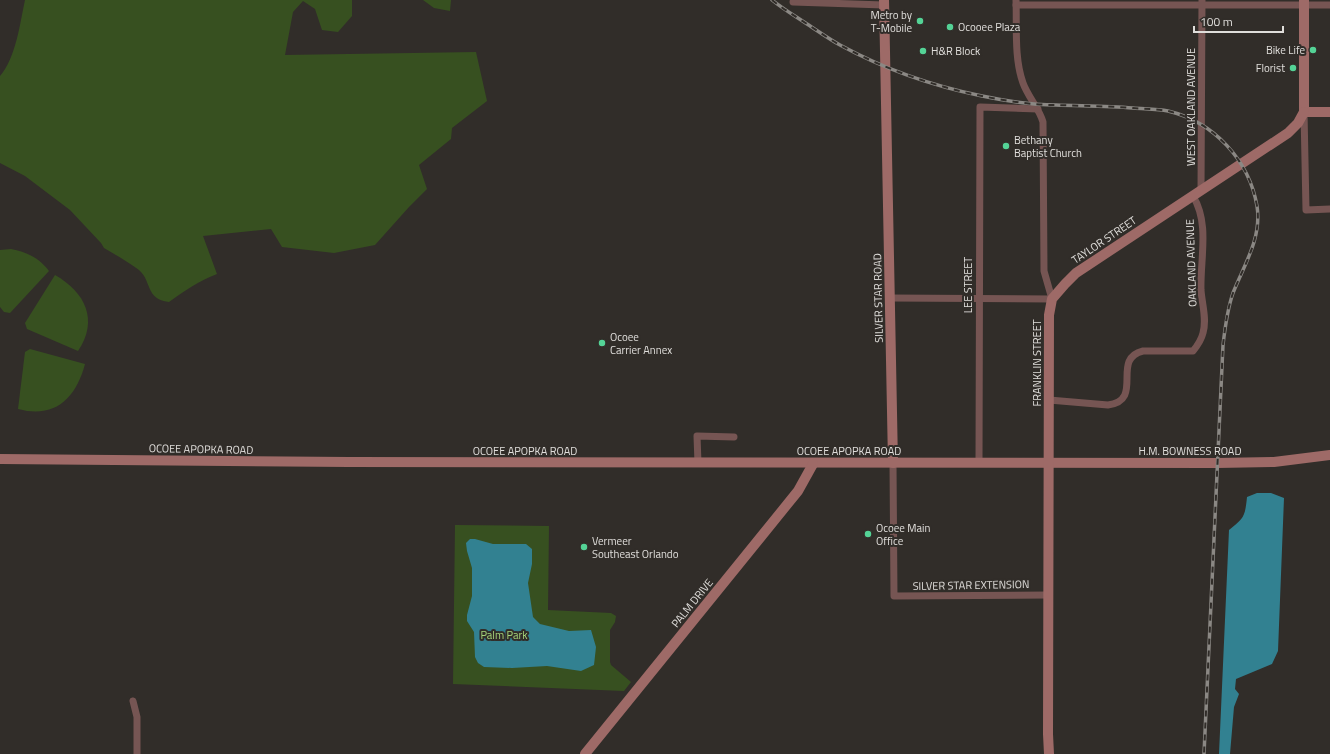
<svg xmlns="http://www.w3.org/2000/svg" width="1330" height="754" font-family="'Titillium Web',sans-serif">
<rect width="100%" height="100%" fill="#312d29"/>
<g fill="#375020">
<path d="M25,0H352V16L338,32L322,30L315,9L303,1L293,12L285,55L476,52L487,101L452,128L451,139L419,165L427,189L409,207L375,245L334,253L282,247L271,229L203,236L217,274C199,281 184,291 169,302C145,299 152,281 139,270C128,262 116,255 104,248L101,243L70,210L25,176L0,163V76C16,58 20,23 25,0Z"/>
<polygon points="423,0 451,0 450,11 434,8"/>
<path d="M11,249C27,252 39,258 49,271L10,313L4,312L0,307V250Z"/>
<path d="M55,275C85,292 99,320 78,351L27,329L25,323Z"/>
<path d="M30,349L85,364C76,398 55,419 18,409L25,352Z"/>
<polygon points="455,525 549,526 548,610 611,613 616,616 615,622 610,630 610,662 611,665 631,682 624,691 453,684"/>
</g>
<g fill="#328191">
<path d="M1257,493H1271L1284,498L1278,651L1272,664L1236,679L1235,689L1239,694L1234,707L1230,754H1219L1229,530C1244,518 1245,517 1247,497Z"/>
<polygon points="470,539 475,539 493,544 526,544 532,549 532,564 528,583 533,617 540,624 569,631 591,630 596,647 594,665 581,671 547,666 512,668 484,667 478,663 475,657 474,632 467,621 467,615 472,596 472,568 467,551 466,543"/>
</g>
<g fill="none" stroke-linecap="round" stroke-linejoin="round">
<g stroke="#765553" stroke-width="7">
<polyline points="793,2 884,5"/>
<polyline points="1016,5 1330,5"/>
<polyline points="1304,112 1306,210 1330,209"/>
<polyline points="1201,190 1202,0"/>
<path d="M890,298L1052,299L1044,271L1043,122C1039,108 1028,97 1023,83C1014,58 1017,27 1016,0"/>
<path d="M1049,400L1108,405C1145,400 1110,359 1143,351H1193C1198,345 1201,341 1203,333C1207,319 1202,304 1201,290C1200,259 1210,224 1193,196"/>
<polyline points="698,463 697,436 734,437"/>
<polyline points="893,463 894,596 1048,595"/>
<polyline points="979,463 980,107 1038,109"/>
<polyline points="133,701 137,717 137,754"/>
</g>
<g stroke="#9e6a67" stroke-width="10">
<polyline points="884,0 893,463"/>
<polyline points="1304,0 1304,112"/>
<polyline points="1304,112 1330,112"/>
<polyline points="0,459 349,462 1217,463 1274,462 1330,455"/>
<polyline points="585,754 798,491 813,464"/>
<polyline points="1049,754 1048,734 1049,315 1052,299 1065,284 1076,273 1288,133 1298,123 1304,112"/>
</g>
<defs>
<path id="rail" d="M772,0C783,9 795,16 807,24C818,31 829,39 840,45C884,69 933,86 982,96C1006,101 1031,105 1056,105C1081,106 1107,106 1133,108C1145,109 1157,109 1168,111C1214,122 1249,160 1257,206C1262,238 1244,265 1233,293C1227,310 1225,328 1223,345L1204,754"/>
</defs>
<use href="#rail" stroke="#8b8884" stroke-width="3.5"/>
<use href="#rail" stroke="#312d29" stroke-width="2" stroke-dasharray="6" stroke-linecap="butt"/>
</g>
<g fill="#54d396" stroke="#312d29" stroke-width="1.5">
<circle cx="920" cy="21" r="4"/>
<circle cx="950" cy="27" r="4"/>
<circle cx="1313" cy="50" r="4"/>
<circle cx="923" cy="51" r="4"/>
<circle cx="1293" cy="68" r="4"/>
<circle cx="1006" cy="146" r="4"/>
<circle cx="602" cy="343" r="4"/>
<circle cx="868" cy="534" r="4"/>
<circle cx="584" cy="547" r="4"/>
</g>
<g text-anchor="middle" stroke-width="4" stroke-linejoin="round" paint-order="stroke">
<g font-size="11" fill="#e0dedb" stroke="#312d29" text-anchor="start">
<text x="912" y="19" text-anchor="end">Metro by<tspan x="912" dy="13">T-Mobile</tspan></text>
<text x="958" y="31">Ocooee Plaza</text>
<text x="1305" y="54" text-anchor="end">Bike Life</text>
<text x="931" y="55">H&amp;R Block</text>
<text x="1285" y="72" text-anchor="end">Florist</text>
<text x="1014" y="144">Bethany<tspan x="1014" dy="13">Baptist Church</tspan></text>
<text x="610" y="341">Ocoee<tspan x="610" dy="13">Carrier Annex</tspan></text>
<text x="876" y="532">Ocoee Main<tspan x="876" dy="13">Office</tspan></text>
<text x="592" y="545">Vermeer<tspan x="592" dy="13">Southeast Orlando</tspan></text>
</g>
<g font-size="11" fill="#e0dedb" stroke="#312d29">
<text transform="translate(1191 107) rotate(-90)" y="4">WEST OAKLAND AVENUE</text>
<text transform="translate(1104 240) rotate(-34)" y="4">TAYLOR STREET</text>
<text transform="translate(1191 263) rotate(-92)" y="4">OAKLAND AVENUE</text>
<text transform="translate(968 285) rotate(-90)" y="4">LEE STREET</text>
<text transform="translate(878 298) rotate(-91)" y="4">SILVER STAR ROAD</text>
<text transform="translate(1037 363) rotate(-90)" y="4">FRANKLIN STREET</text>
<text transform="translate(201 449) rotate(1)" y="4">OCOEE APOPKA ROAD</text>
<text x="525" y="455">OCOEE APOPKA ROAD</text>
<text x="849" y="455">OCOEE APOPKA ROAD</text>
<text x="1190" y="455">H.M. BOWNESS ROAD</text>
<text transform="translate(971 585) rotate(-1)" y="4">SILVER STAR EXTENSION</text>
<text transform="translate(692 603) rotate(-51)" y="4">PALM DRIVE</text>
</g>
<g font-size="11" fill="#a4d47a" stroke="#312d29">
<text x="504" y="639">Palm Park</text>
</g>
</g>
<path d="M1194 26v6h89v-6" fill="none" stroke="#e0dedb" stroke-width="2"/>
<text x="1200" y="26" font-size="12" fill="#e0dedb" stroke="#312d29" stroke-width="3" paint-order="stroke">100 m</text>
</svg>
